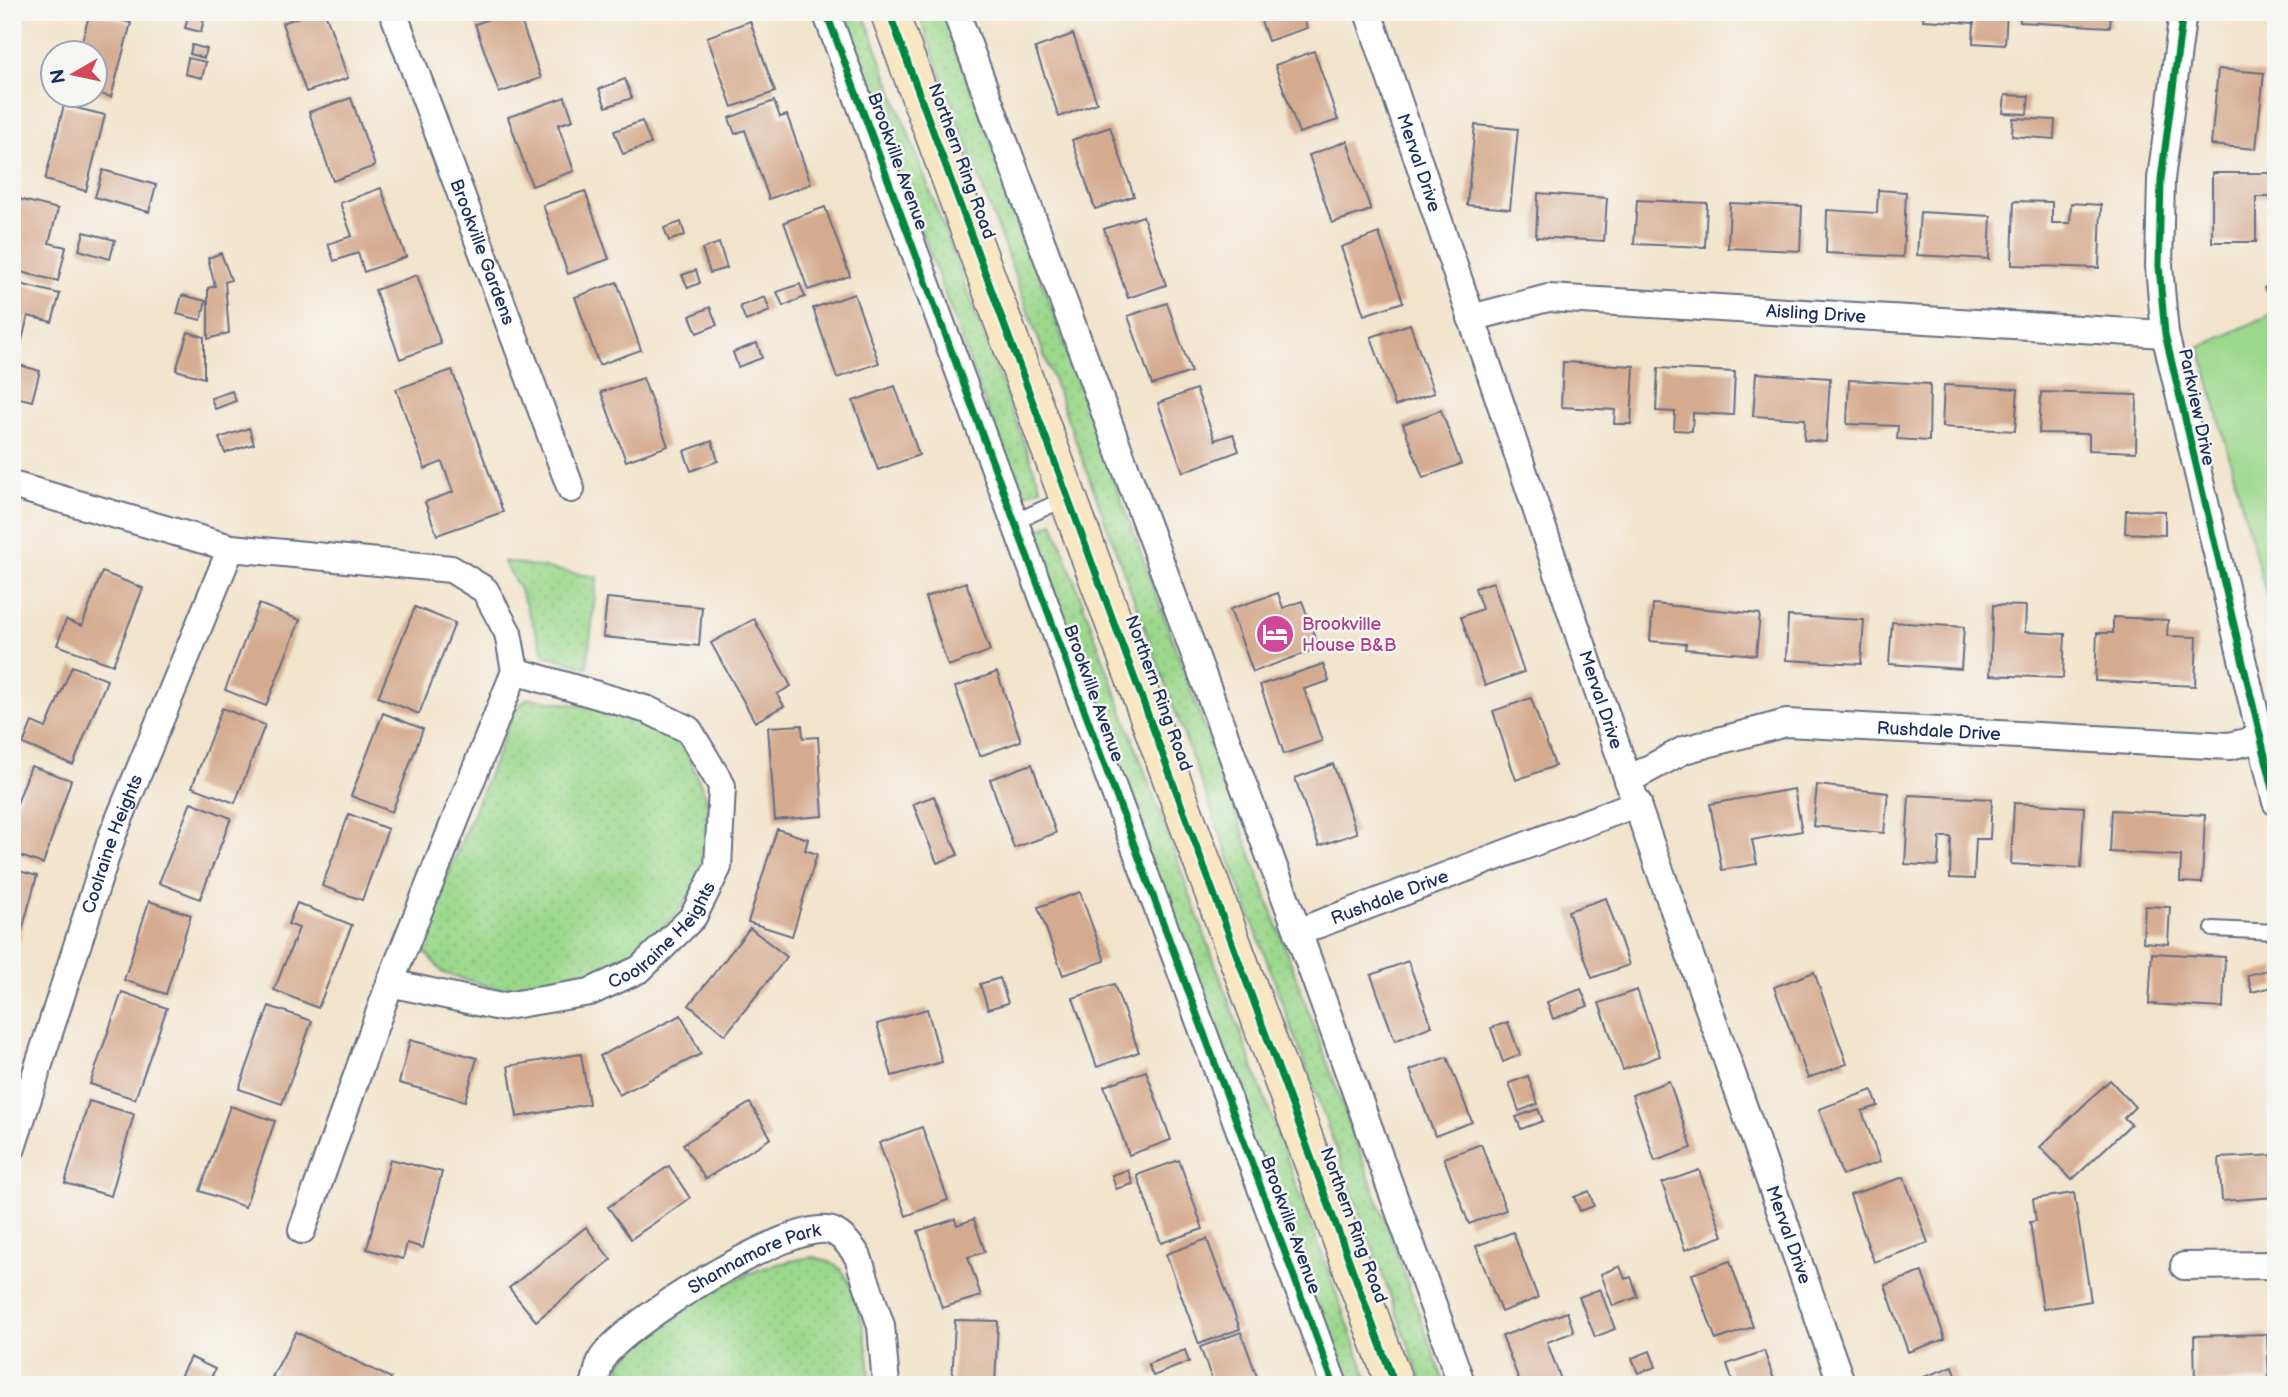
<svg xmlns="http://www.w3.org/2000/svg" width="2288" height="1397" font-family="'Balsamiq Sans',sans-serif">
<defs>
<pattern id="grass-dots" width="8" height="8" patternUnits="userSpaceOnUse" patternTransform="scale(1.75)"><rect width="8" height="8" fill="#9bd88c"/><path d="M2 2h.1M6 6h.1" fill="none" stroke="#85ba7b" stroke-width="1.8" stroke-linecap="round"/></pattern>
</defs>
<rect width="100%" height="100%" fill="#f6f6f2"/>
<filter id="ink" filterUnits="userSpaceOnUse"><feTurbulence type="fractalNoise" baseFrequency=".0143" numOctaves="2"/><feDisplacementMap in="SourceGraphic" scale="14" xChannelSelector="R" yChannelSelector="G"/><feConvolveMatrix kernelMatrix="1 2 1 2 8 2 1 2 1" color-interpolation-filters="sRGB"/></filter>
<filter id="wash" filterUnits="userSpaceOnUse"><feTurbulence type="fractalNoise" baseFrequency=".00686" numOctaves="4" result="noise"/><feDisplacementMap in="SourceGraphic" scale="28" xChannelSelector="R" yChannelSelector="G"/><feGaussianBlur stdDeviation="1.57" result="paint"/><feColorMatrix in="noise" values="0 0 0 0 0 0 0 0 0 0 0 0 0 0 0 0 0 1.4 0 .05"/><feComposite in="paint" operator="in"/></filter>
<g filter="url(#wash)">
<rect width="100%" height="100%" fill="#f2e4cc"/>
<g fill="url(#grass-dots)" stroke="#5b8475" stroke-width="2">
<polygon points="841,12 863,12 1041,488 1019,496"/>
<polygon points="918,12 943,12 1445,1385 1423,1385"/>
<polygon points="1053,522 1370,1385 1334,1385 1033,534"/>
<polygon points="503,561 597,577 587,667 545,655 519,588"/>
<polygon points="528,698 640,714 680,737 709,804 703,876 673,918 627,960 557,988 493,988 443,973 419,945 515,710"/>
<path d="M815,1257C821,1260 831,1262 836,1265C860,1284 870,1356 870,1385H623L620,1380L621,1362C673,1311 741,1264 815,1257Z"/>
</g>
<polygon fill="#9bd88c" stroke="#5b8475" stroke-width="2" points="2276,312 2276,632 2200,347"/>
<g id="blocks">
<g fill="#d5ab90">
<polygon points="90,12 131,23 111,97 94,92 94,52 79,52"/>
<polygon points="189,12 205,15 201,32 185,28"/>
<polygon points="314,12 325,12 348,78 306,92 282,23"/>
<polygon points="508,12 518,12 541,78 499,93 475,24"/>
<polygon points="1258,12 1301,12 1307,28 1268,41"/>
<polygon points="1819,12 1895,12 1895,18"/>
<polygon points="1924,12 2007,12 2005,45 1973,43 1974,23 1923,20"/>
<polygon points="2020,12 2111,12 2110,27 2020,22"/>
<polygon points="750,21 775,92 732,107 707,37"/>
<polygon points="1073,34 1097,103 1059,117 1035,48"/>
<polygon points="192,45 207,49 204,58 190,54"/>
<polygon points="1314,51 1338,120 1299,133 1275,65"/>
<polygon points="188,58 206,62 202,78 185,74"/>
<polygon points="2218,69 2264,73 2256,149 2211,145"/>
<polygon points="625,79 632,98 606,107 599,89"/>
<polygon points="2005,95 2029,96 2027,114 2003,113"/>
<polygon points="565,97 573,120 558,125 574,171 532,186 508,117"/>
<polygon points="351,98 375,166 333,181 309,112"/>
<polygon points="774,101 780,117 787,115 811,184 769,199 745,130 735,134 729,118"/>
<polygon points="64,105 105,115 86,191 45,180"/>
<polygon points="2013,118 2055,120 2054,139 2012,136"/>
<polygon points="642,121 651,144 623,154 614,131"/>
<polygon points="1475,125 1518,129 1510,209 1467,205"/>
<polygon points="1110,127 1134,196 1095,209 1072,140"/>
<polygon points="1347,141 1371,210 1332,223 1309,155"/>
<polygon points="103,170 156,185 149,212 95,197"/>
<polygon points="2212,173 2276,173 2276,197 2256,197 2256,242 2212,242"/>
<polygon points="381,188 406,257 364,272 358,253 334,261 328,244 352,236 340,203"/>
<polygon points="1878,190 1906,192 1903,257 1826,253 1827,210 1877,213"/>
<polygon points="585,191 609,259 568,274 543,205"/>
<polygon points="1538,193 1607,198 1604,241 1536,237"/>
<polygon points="15,198 58,209 49,243 66,247 58,281 12,270"/>
<polygon points="1637,200 1707,203 1705,247 1634,244"/>
<polygon points="2014,201 2052,202 2052,223 2070,223 2071,203 2101,205 2099,268 2012,265"/>
<polygon points="1730,203 1802,206 1800,251 1728,248"/>
<polygon points="825,207 850,276 808,290 784,222"/>
<polygon points="1920,212 1991,216 1989,259 1917,255"/>
<polygon points="1143,216 1166,285 1128,298 1104,229"/>
<polygon points="681,222 685,235 669,241 664,228"/>
<polygon points="84,232 115,240 110,259 79,250"/>
<polygon points="1379,233 1403,302 1364,315 1341,247"/>
<polygon points="719,243 727,268 710,273 702,249"/>
<polygon points="221,253 231,280 225,282 229,333 208,339 208,288 215,286 208,258"/>
<polygon points="696,270 700,283 688,288 682,275"/>
<polygon points="417,275 441,344 400,359 375,290"/>
<polygon points="2276,280 2276,304 2264,288"/>
<polygon points="12,282 60,294 52,322 28,316 16,364 40,371 32,401 12,396"/>
<polygon points="617,282 641,350 599,365 575,297"/>
<polygon points="800,284 805,297 783,306 777,292"/>
<polygon points="854,294 879,363 837,378 813,308"/>
<polygon points="182,295 206,301 201,320 177,314"/>
<polygon points="765,297 770,311 746,321 740,306"/>
<polygon points="1167,303 1191,372 1152,385 1128,316"/>
<polygon points="710,307 717,325 697,333 690,316"/>
<polygon points="1410,324 1434,393 1395,406 1371,337"/>
<polygon points="188,332 204,337 204,378 176,370"/>
<polygon points="757,343 762,358 738,367 733,352"/>
<polygon points="1563,362 1634,366 1631,424 1614,424 1615,410 1561,407"/>
<polygon points="1658,368 1735,372 1733,415 1693,413 1692,431 1674,430 1675,412 1656,411"/>
<polygon points="452,370 503,512 437,535 425,502 453,492 442,462 425,469 396,389"/>
<polygon points="1756,373 1830,378 1826,442 1804,440 1805,419 1753,416"/>
<polygon points="643,378 668,446 626,461 601,392"/>
<polygon points="1849,380 1930,384 1929,441 1897,439 1898,426 1847,424"/>
<polygon points="1944,385 2018,389 2015,431 1942,427"/>
<polygon points="895,386 919,455 878,470 853,401"/>
<polygon points="1196,389 1215,440 1233,434 1239,451 1183,472 1158,403"/>
<polygon points="232,391 236,401 215,409 211,398"/>
<polygon points="2041,392 2137,395 2136,452 2089,450 2089,434 2039,433"/>
<polygon points="1441,410 1461,464 1423,478 1403,424"/>
<polygon points="249,428 254,444 225,453 219,438"/>
<polygon points="712,441 718,461 691,471 684,451"/>
<polygon points="2126,510 2165,511 2165,535 2125,533"/>
<polygon points="102,572 143,588 113,665 57,645 66,620 82,626"/>
<polygon points="966,582 990,651 948,666 925,597"/>
<polygon points="1493,582 1524,672 1485,686 1461,617 1482,609 1475,588"/>
<polygon points="1278,593 1283,608 1302,601 1319,648 1253,672 1230,609"/>
<polygon points="607,598 702,607 699,646 603,637"/>
<polygon points="259,604 300,620 266,706 225,690"/>
<polygon points="1653,604 1760,614 1756,655 1685,649 1686,644 1650,641"/>
<polygon points="1993,605 2026,606 2025,632 2065,634 2063,678 1990,675"/>
<polygon points="415,607 455,623 419,714 378,697"/>
<polygon points="1788,616 1864,620 1861,664 1786,660"/>
<polygon points="2113,617 2168,620 2167,636 2197,637 2195,686 2095,681 2097,633 2113,633"/>
<polygon points="754,619 791,686 777,694 784,706 755,722 711,643"/>
<polygon points="1892,622 1964,627 1961,669 1889,664"/>
<polygon points="1323,664 1329,681 1304,689 1322,741 1284,754 1260,685"/>
<polygon points="72,666 107,680 73,765 23,744 32,722 46,728"/>
<polygon points="997,672 1021,741 980,756 955,687"/>
<polygon points="1531,698 1555,766 1516,780 1493,711"/>
<polygon points="222,708 265,725 235,803 192,787"/>
<polygon points="383,713 423,729 392,812 351,796"/>
<polygon points="802,725 803,738 818,737 823,816 775,820 768,727"/>
<polygon points="1032,764 1056,833 1014,848 990,779"/>
<polygon points="1333,764 1357,833 1319,846 1295,778"/>
<polygon points="31,766 71,780 43,864 12,853 12,817"/>
<polygon points="1817,785 1888,793 1884,833 1813,826"/>
<polygon points="1794,789 1802,831 1752,840 1757,864 1722,870 1710,804"/>
<polygon points="1909,795 1992,799 1990,839 1976,839 1974,879 1950,878 1951,837 1940,837 1938,866 1905,864"/>
<polygon points="934,796 958,855 937,863 913,804"/>
<polygon points="191,802 231,818 200,899 159,883"/>
<polygon points="2014,803 2084,807 2081,868 2011,864"/>
<polygon points="2112,810 2205,815 2202,883 2180,882 2181,856 2110,852"/>
<polygon points="349,814 388,829 362,900 322,886"/>
<polygon points="777,829 808,839 805,850 817,854 792,936 748,922"/>
<polygon points="12,869 37,876 13,963 12,963"/>
<polygon points="1080,892 1105,961 1063,975 1038,907"/>
<polygon points="1606,898 1629,965 1592,978 1568,911"/>
<polygon points="149,901 191,915 166,994 124,980"/>
<polygon points="297,903 352,925 318,1008 274,990 299,928 288,924"/>
<polygon points="2145,906 2170,907 2168,944 2143,942"/>
<polygon points="750,928 787,957 725,1035 689,1005"/>
<polygon points="2152,953 2225,957 2223,1008 2149,1004"/>
<polygon points="1408,961 1432,1026 1395,1041 1371,975"/>
<polygon points="2276,968 2276,986 2252,992 2247,975"/>
<polygon points="1814,972 1847,1064 1808,1078 1774,987"/>
<polygon points="1000,978 1008,1003 988,1009 980,984"/>
<polygon points="1114,984 1139,1052 1097,1067 1073,998"/>
<polygon points="1581,989 1588,1006 1553,1019 1547,1002"/>
<polygon points="1637,990 1660,1056 1623,1070 1599,1003"/>
<polygon points="122,992 167,1008 135,1099 90,1084"/>
<polygon points="269,1006 312,1021 282,1104 239,1089"/>
<polygon points="927,1009 942,1062 892,1076 877,1024"/>
<polygon points="681,1015 701,1054 619,1095 600,1056"/>
<polygon points="1508,1022 1520,1055 1503,1062 1491,1028"/>
<polygon points="410,1040 477,1058 465,1101 399,1083"/>
<polygon points="581,1054 589,1104 517,1117 508,1066"/>
<polygon points="1447,1057 1472,1122 1435,1136 1410,1070"/>
<polygon points="1146,1071 1171,1140 1129,1155 1104,1086"/>
<polygon points="1528,1076 1538,1104 1519,1111 1509,1083"/>
<polygon points="2110,1080 2135,1107 2124,1118 2131,1124 2072,1180 2040,1147"/>
<polygon points="1669,1081 1692,1148 1655,1161 1632,1095"/>
<polygon points="1872,1090 1878,1106 1862,1111 1880,1162 1842,1175 1819,1109"/>
<polygon points="89,1101 134,1114 111,1196 65,1183"/>
<polygon points="750,1103 771,1138 705,1179 683,1144"/>
<polygon points="230,1106 275,1121 245,1207 200,1191"/>
<polygon points="1538,1109 1543,1121 1521,1129 1516,1117"/>
<polygon points="922,1127 948,1200 906,1216 879,1143"/>
<polygon points="1481,1144 1506,1210 1469,1224 1444,1158"/>
<polygon points="2276,1155 2276,1197 2222,1201 2219,1158"/>
<polygon points="390,1159 442,1172 423,1248 407,1243 403,1259 367,1249"/>
<polygon points="1179,1160 1203,1229 1161,1243 1137,1175"/>
<polygon points="669,1166 690,1198 631,1239 608,1207"/>
<polygon points="1128,1170 1133,1184 1116,1189 1112,1175"/>
<polygon points="1699,1170 1723,1236 1685,1250 1662,1183"/>
<polygon points="1904,1177 1928,1243 1874,1262 1850,1195"/>
<polygon points="1589,1191 1594,1206 1580,1211 1574,1197"/>
<polygon points="2074,1193 2091,1301 2043,1309 2030,1222 2036,1221 2033,1199"/>
<polygon points="955,1219 957,1225 974,1219 985,1252 968,1257 981,1296 942,1308 918,1231"/>
<polygon points="586,1227 611,1260 536,1321 509,1288"/>
<polygon points="1513,1232 1538,1298 1501,1312 1476,1246"/>
<polygon points="1207,1239 1240,1329 1199,1344 1166,1254"/>
<polygon points="1730,1261 1753,1327 1716,1340 1692,1274"/>
<polygon points="1620,1266 1625,1279 1631,1277 1638,1297 1613,1306 1601,1274"/>
<polygon points="1922,1272 1945,1339 1908,1352 1885,1285"/>
<polygon points="1600,1289 1615,1329 1595,1337 1579,1297"/>
<polygon points="1567,1312 1574,1332 1547,1342 1563,1385 1521,1385 1502,1336"/>
<polygon points="955,1320 998,1321 995,1385 952,1385"/>
<polygon points="296,1332 391,1378 388,1385 290,1385 272,1377"/>
<polygon points="1241,1332 1260,1385 1214,1385 1200,1347"/>
<polygon points="2267,1334 2269,1380 2195,1383 2194,1336"/>
<polygon points="1185,1350 1189,1362 1153,1376 1148,1364"/>
<polygon points="1650,1351 1656,1367 1638,1373 1632,1358"/>
<polygon points="1764,1351 1776,1385 1734,1385 1727,1364"/>
<polygon points="190,1357 215,1369 208,1385 176,1385"/>
<polygon points="1953,1366 1959,1385 1917,1385 1916,1380"/>
</g>
</g>
</g>
<g filter="url(#ink)">
<use href="#blocks" fill-opacity="0" stroke="#666e84" stroke-width="2"/>
<g fill="none" stroke-linecap="round" stroke-linejoin="round">
<defs>
<g id="lane">
<polyline points="1014,522 1067,498"/>
<polyline points="2213,929 2276,932"/>
</g>
<g id="street">
<path id="s1" d="M393,12L571,489"/>
<polyline points="826,12 1334,1385"/>
<polyline points="956,12 1298,932 1462,1385"/>
<path id="s2" d="M1368,12L1628,780L1842,1385"/>
<polyline points="2183,12 2161,179 2159,266 2165,334 2276,802"/>
<path id="s3" d="M1471,318L1548,298L2165,334"/>
<polyline points="12,485 231,548 451,569 485,590 508,633 515,671 390,983 302,1230"/>
<path id="s4" d="M1628,780L1684,750L1786,723L2229,746L2260,739"/>
<path id="s5" d="M1298,932L1638,803"/>
<path id="s6" d="M390,983L500,1007L590,992L640,969L693,917L718,867L722,786L689,730L648,710L515,671"/>
<path id="s7" d="M12,1148L113,834L231,548"/>
<polyline points="2184,1266 2276,1265"/>
<path id="s8" d="M594,1385C597,1377 598,1366 602,1359C621,1325 794,1217 832,1231C842,1235 853,1248 858,1257L881,1326L886,1385"/>
</g>
<polyline id="secondary" points="889,12 1395,1385"/>
</defs>
<use href="#lane" stroke="#666e84" stroke-width="18"/>
<use href="#street" stroke="#666e84" stroke-width="30"/>
<use href="#secondary" stroke="#666e84" stroke-width="40"/>
<use href="#lane" stroke="#fff" stroke-width="14"/>
<use href="#street" stroke="#fff" stroke-width="26"/>
<use href="#secondary" stroke="#f9e7c3" stroke-width="37"/>
<defs>
<g id="cycleway">
<polyline points="826,12 1334,1385"/>
<polyline points="889,12 1395,1385"/>
<polyline points="2183,12 2161,179 2159,266 2165,334 2276,802"/>
</g>
</defs>
<use href="#cycleway" stroke="#f6f6f2" stroke-width="11"/>
<use href="#cycleway" stroke="#00873e" stroke-width="7"/>
</g>
</g>
<defs>
<symbol id="hotel-disc" viewBox="-11 -11 22 22"><circle r="9.5" fill="#d1479c" stroke="#f6f6f2"/><path d="M-6-4.5h1.5V1H6V5H4.5V3h-9V5H-6ZM-4 0a1.8 1.8 0 1 1 3.6 0ZM.5 0V-2.5h3Q6-2.5 6 0Z" fill="#fff"/></symbol>
</defs>
<g fill-rule="evenodd">
<use href="#hotel-disc" x="1253" y="612" width="44" height="44"/>
</g>
<g text-anchor="middle" stroke-width="5" stroke-linejoin="round" paint-order="stroke">
<g font-size="18" fill="#1b2f5e" stroke="#f6f6f2">
<text transform="translate(898 161) rotate(70)" y="6">Brookville Avenue</text>
<text transform="translate(962 161) rotate(70)" y="6">Northern Ring Road</text>
<text dy="6" stroke="none"><textPath href="#s2" startOffset="159">Merval Drive</textPath></text>
<text dy="6" stroke="none"><textPath href="#s1" startOffset="256">Brookville Gardens</textPath></text>
<text dy="6" stroke="none"><textPath href="#s3" startOffset="348">Aisling Drive</textPath></text>
<text transform="translate(2197 407) rotate(78)" y="6">Parkview Drive</text>
<text transform="translate(1094 693) rotate(70)" y="6">Brookville Avenue</text>
<text transform="translate(1159 693) rotate(70)" y="6">Northern Ring Road</text>
<text dy="6" stroke="none"><textPath href="#s2" startOffset="726">Merval Drive</textPath></text>
<text dy="6" stroke="none"><textPath href="#s4" startOffset="322">Rushdale Drive</textPath></text>
<text dy="6" stroke="none"><textPath href="#s7" startOffset="320">Coolraine Heights</textPath></text>
<text dy="6" stroke="none"><textPath href="#s5" startOffset="98">Rushdale Drive</textPath></text>
<text dy="6" stroke="none"><textPath href="#s6" startOffset="298">Coolraine Heights</textPath></text>
<text transform="translate(1291 1225) rotate(70)" y="6">Brookville Avenue</text>
<text transform="translate(1354 1225) rotate(70)" y="6">Northern Ring Road</text>
<text dy="6" stroke="none"><textPath href="#s2" startOffset="1293">Merval Drive</textPath></text>
<text dy="6" stroke="none"><textPath href="#s8" startOffset="212">Shannamore Park</textPath></text>
</g>
<g font-size="18" fill="#b23c85" stroke="#f6f6f2" text-anchor="start">
<text x="1302" y="630">Brookville<tspan x="1302" dy="21">House B&amp;B</tspan></text>
</g>
</g>
<rect width="2288" height="1397" fill="none" stroke="#f6f6f2" stroke-width="42"/>
<g transform="translate(74 74) rotate(261)"><circle r="33" fill="#f6f6f2" stroke="#9ea6b7" stroke-width="2"/>
<path d="M0-5L12 26L0 18L-12 26Z" fill="#d1495b"/>
<text y="-10" font-size="19" font-weight="bold" text-anchor="middle" fill="#1b2f5e">N</text>
</g>
</svg>
